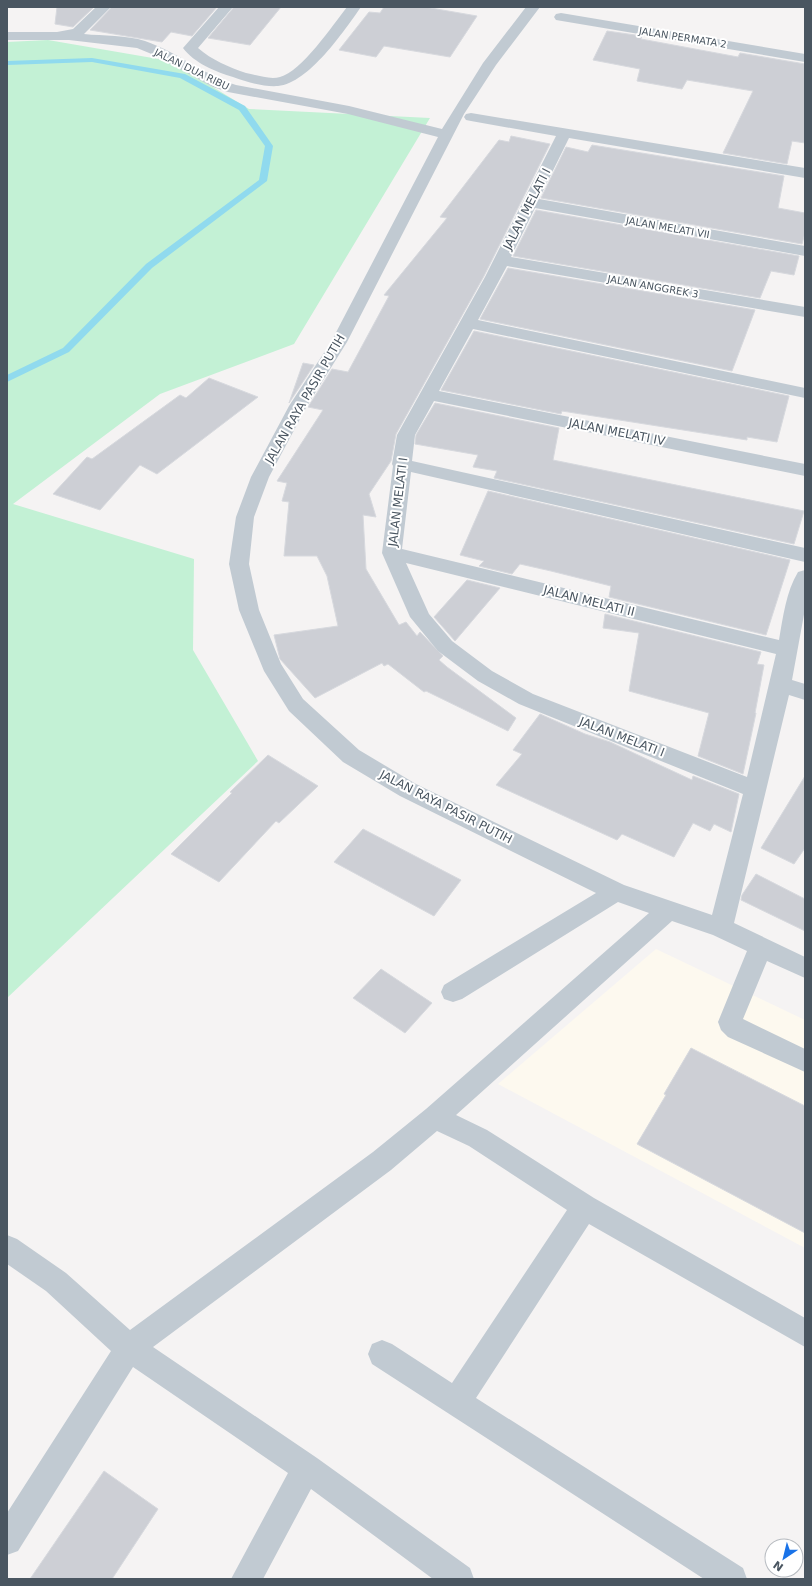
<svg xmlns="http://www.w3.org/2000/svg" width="812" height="1586" font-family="'DejaVu Sans',sans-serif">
<rect width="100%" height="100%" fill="#f5f3f3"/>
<polygon fill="#fdf9ef" points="656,949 805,1020 805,1248 498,1084"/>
<polygon fill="#c3f1d5" points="48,40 170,61 249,109 430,118 294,344 160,394 13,504 194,559 193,650 258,761 7,998 7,42"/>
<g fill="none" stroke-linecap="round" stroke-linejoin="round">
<polygon fill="#90daee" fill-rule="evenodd" points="92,58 185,74 245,106 273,146 267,181 152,268 69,352 7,382 7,375 63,348 146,264 259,180 265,146 239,110 180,78 92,62 7,65 7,61"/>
</g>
<g fill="#cdcfd5" stroke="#d7d9de">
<polygon points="57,7 94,7 73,27 55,24"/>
<polygon points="112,7 217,7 192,36 171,32 162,42 90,30"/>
<polygon points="234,7 281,7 250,45 208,38"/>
<polygon points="384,7 425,7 477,16 450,57 384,46 376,57 339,50 369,12 380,13"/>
<polygon points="607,31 642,36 641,39 738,57 740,53 805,64 805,143 792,141 787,164 723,153 753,91 687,80 682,89 637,81 640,69 593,60"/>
<polygon points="511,136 550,144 484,276 396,434 391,461 369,494 376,517 363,515 366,569 399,625 406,622 417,636 420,632 443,656 439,660 447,667 516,718 508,731 426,691 424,692 388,664 384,666 382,663 315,698 280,659 274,635 338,626 327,576 317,556 284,556 289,502 282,501 287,483 277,481 323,410 308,407 332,369 348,372 389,296 384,295 447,218 440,217 499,140 509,142"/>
<polygon points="592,145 784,176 778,208 805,213 805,233 802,244 541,198 566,147 588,152"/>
<polygon points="536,210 799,256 794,275 771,271 760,298 513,256"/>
<polygon points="508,268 755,310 732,371 480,319"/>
<polygon points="474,331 789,396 777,442 747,437 747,440 562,411 561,414 441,390"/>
<polygon points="303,363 314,365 289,403"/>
<polygon points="209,378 258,397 157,474 140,465 100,510 53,494 87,457 92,459 180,395 186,398"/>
<polygon points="435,403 559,428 553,460 804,511 794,544 494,478 497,471 473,467 478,455 415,444 416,435"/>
<polygon points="488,491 790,560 766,635 609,597 611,586 551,571 520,564 512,574 479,566 484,561 460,555"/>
<polygon points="467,580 500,588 455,641 434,617"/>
<polygon points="605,614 761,652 757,664 764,665 755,713 756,713 743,774 698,756 709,713 629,691 639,633 603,628"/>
<polygon points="540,714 585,734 610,742 692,780 693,776 739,794 731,832 714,824 710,831 693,823 674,857 622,834 617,840 496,785 522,754 513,750"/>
<polygon points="268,755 318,786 279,823 276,821 219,882 171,854 232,793 230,792"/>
<polygon points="805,776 805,848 794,864 761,848"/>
<polygon points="363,829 461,880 434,916 334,862"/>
<polygon points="756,874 805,899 805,931 741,900 742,895"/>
<polygon points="381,969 432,1003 405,1033 353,998"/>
<polygon points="691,1048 805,1106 805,1233 637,1144 666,1095 664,1094"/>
<polygon points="104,1471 158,1509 112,1579 30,1579"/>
</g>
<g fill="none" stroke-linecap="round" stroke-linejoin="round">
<g fill="#c1cad2" fill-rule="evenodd">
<path d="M96,7H111L84,34C103,36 127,35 145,41C177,52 204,75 236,85L349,106L442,129L483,63L526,7H540L496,65L464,114L347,342L307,406L269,477L254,517L249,564L259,610L281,664L303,699L359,750L416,784L624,885L712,915L743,794L519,704L478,681L438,651L410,617L382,553L393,466L392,464L397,435L485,277L556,136L471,121L466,120L464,117L466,114L471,113L805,168V178L569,138L539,199L805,246V256L535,208L511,257L805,307V317L507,266L478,320L805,388V398L473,329L439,391L805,464V476L434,401L415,435L412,461L805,548V562L411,472L402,549L779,640C783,617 786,592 798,572L805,570V609L792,680L805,684V700L789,695L734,923L805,957V978L767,961L743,1019L805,1049V1072L728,1037L721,1030L718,1022L747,951L713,935L672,921L456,1115L487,1130L594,1198L805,1318V1347L589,1224L476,1398L743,1568L747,1579H704L372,1364L368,1354L372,1344L382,1340L392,1344L452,1383L567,1210L469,1146L437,1131L391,1170L153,1347L317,1458L470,1568L474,1579H433L311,1489L263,1579H231L288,1473L133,1367L18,1551L7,1555V1513L111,1351L46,1291L7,1264V1235L17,1239L66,1273L130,1330L373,1152L426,1109L649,913L618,902L462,999L453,1002L444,999L441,992L444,985L596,893L400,796L343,762L289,711L264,671L239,610L229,564L236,517L251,477L289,406L331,342L438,137L348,114L228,92L213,87L154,55L137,48L69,40H7V32H57L73,29ZM406,563L776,654L747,777L533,694L492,671L452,641L429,614Z"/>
<path d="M219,7H233L198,48C212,60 228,67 246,73C256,75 270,80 280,77C301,72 333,25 347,7H361C344,31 309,83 278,86C263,87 247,82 233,77C216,72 194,63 183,48Z"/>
<polygon points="561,13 805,54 805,62 556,20 554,17 556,14"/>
</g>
</g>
<g text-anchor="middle" stroke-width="4" stroke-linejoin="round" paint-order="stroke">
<g font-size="10" fill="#4a5661" stroke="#fff">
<text transform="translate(683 37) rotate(9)" y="4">JALAN PERMATA 2</text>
<text transform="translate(192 69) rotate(26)" y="4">JALAN DUA RIBU</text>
<text transform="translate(668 227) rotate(10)" y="4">JALAN MELATI VII</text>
<text transform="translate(653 286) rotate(10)" y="4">JALAN ANGGREK 3</text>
</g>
<g font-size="12" fill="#4a5661" stroke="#fff">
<text transform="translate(527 209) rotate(-63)" y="4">JALAN MELATI I</text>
<text transform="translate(305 399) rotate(-60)" y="4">JALAN RAYA PASIR PUTIH</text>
<text transform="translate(617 432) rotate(11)" y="4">JALAN MELATI IV</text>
<text transform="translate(398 502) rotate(-83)" y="4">JALAN MELATI I</text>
<text transform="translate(589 601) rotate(14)" y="4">JALAN MELATI II</text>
<text transform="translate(622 737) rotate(21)" y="4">JALAN MELATI I</text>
<text transform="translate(446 807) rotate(27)" y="4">JALAN RAYA PASIR PUTIH</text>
</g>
</g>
<rect width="812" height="1586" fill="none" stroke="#4a5661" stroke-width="16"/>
<g transform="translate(784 1558) rotate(215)"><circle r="19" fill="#ffffff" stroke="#b7bbc0"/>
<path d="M0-3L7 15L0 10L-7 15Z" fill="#1a73e8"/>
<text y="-6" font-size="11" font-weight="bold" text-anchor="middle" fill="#4a5661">N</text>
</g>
</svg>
